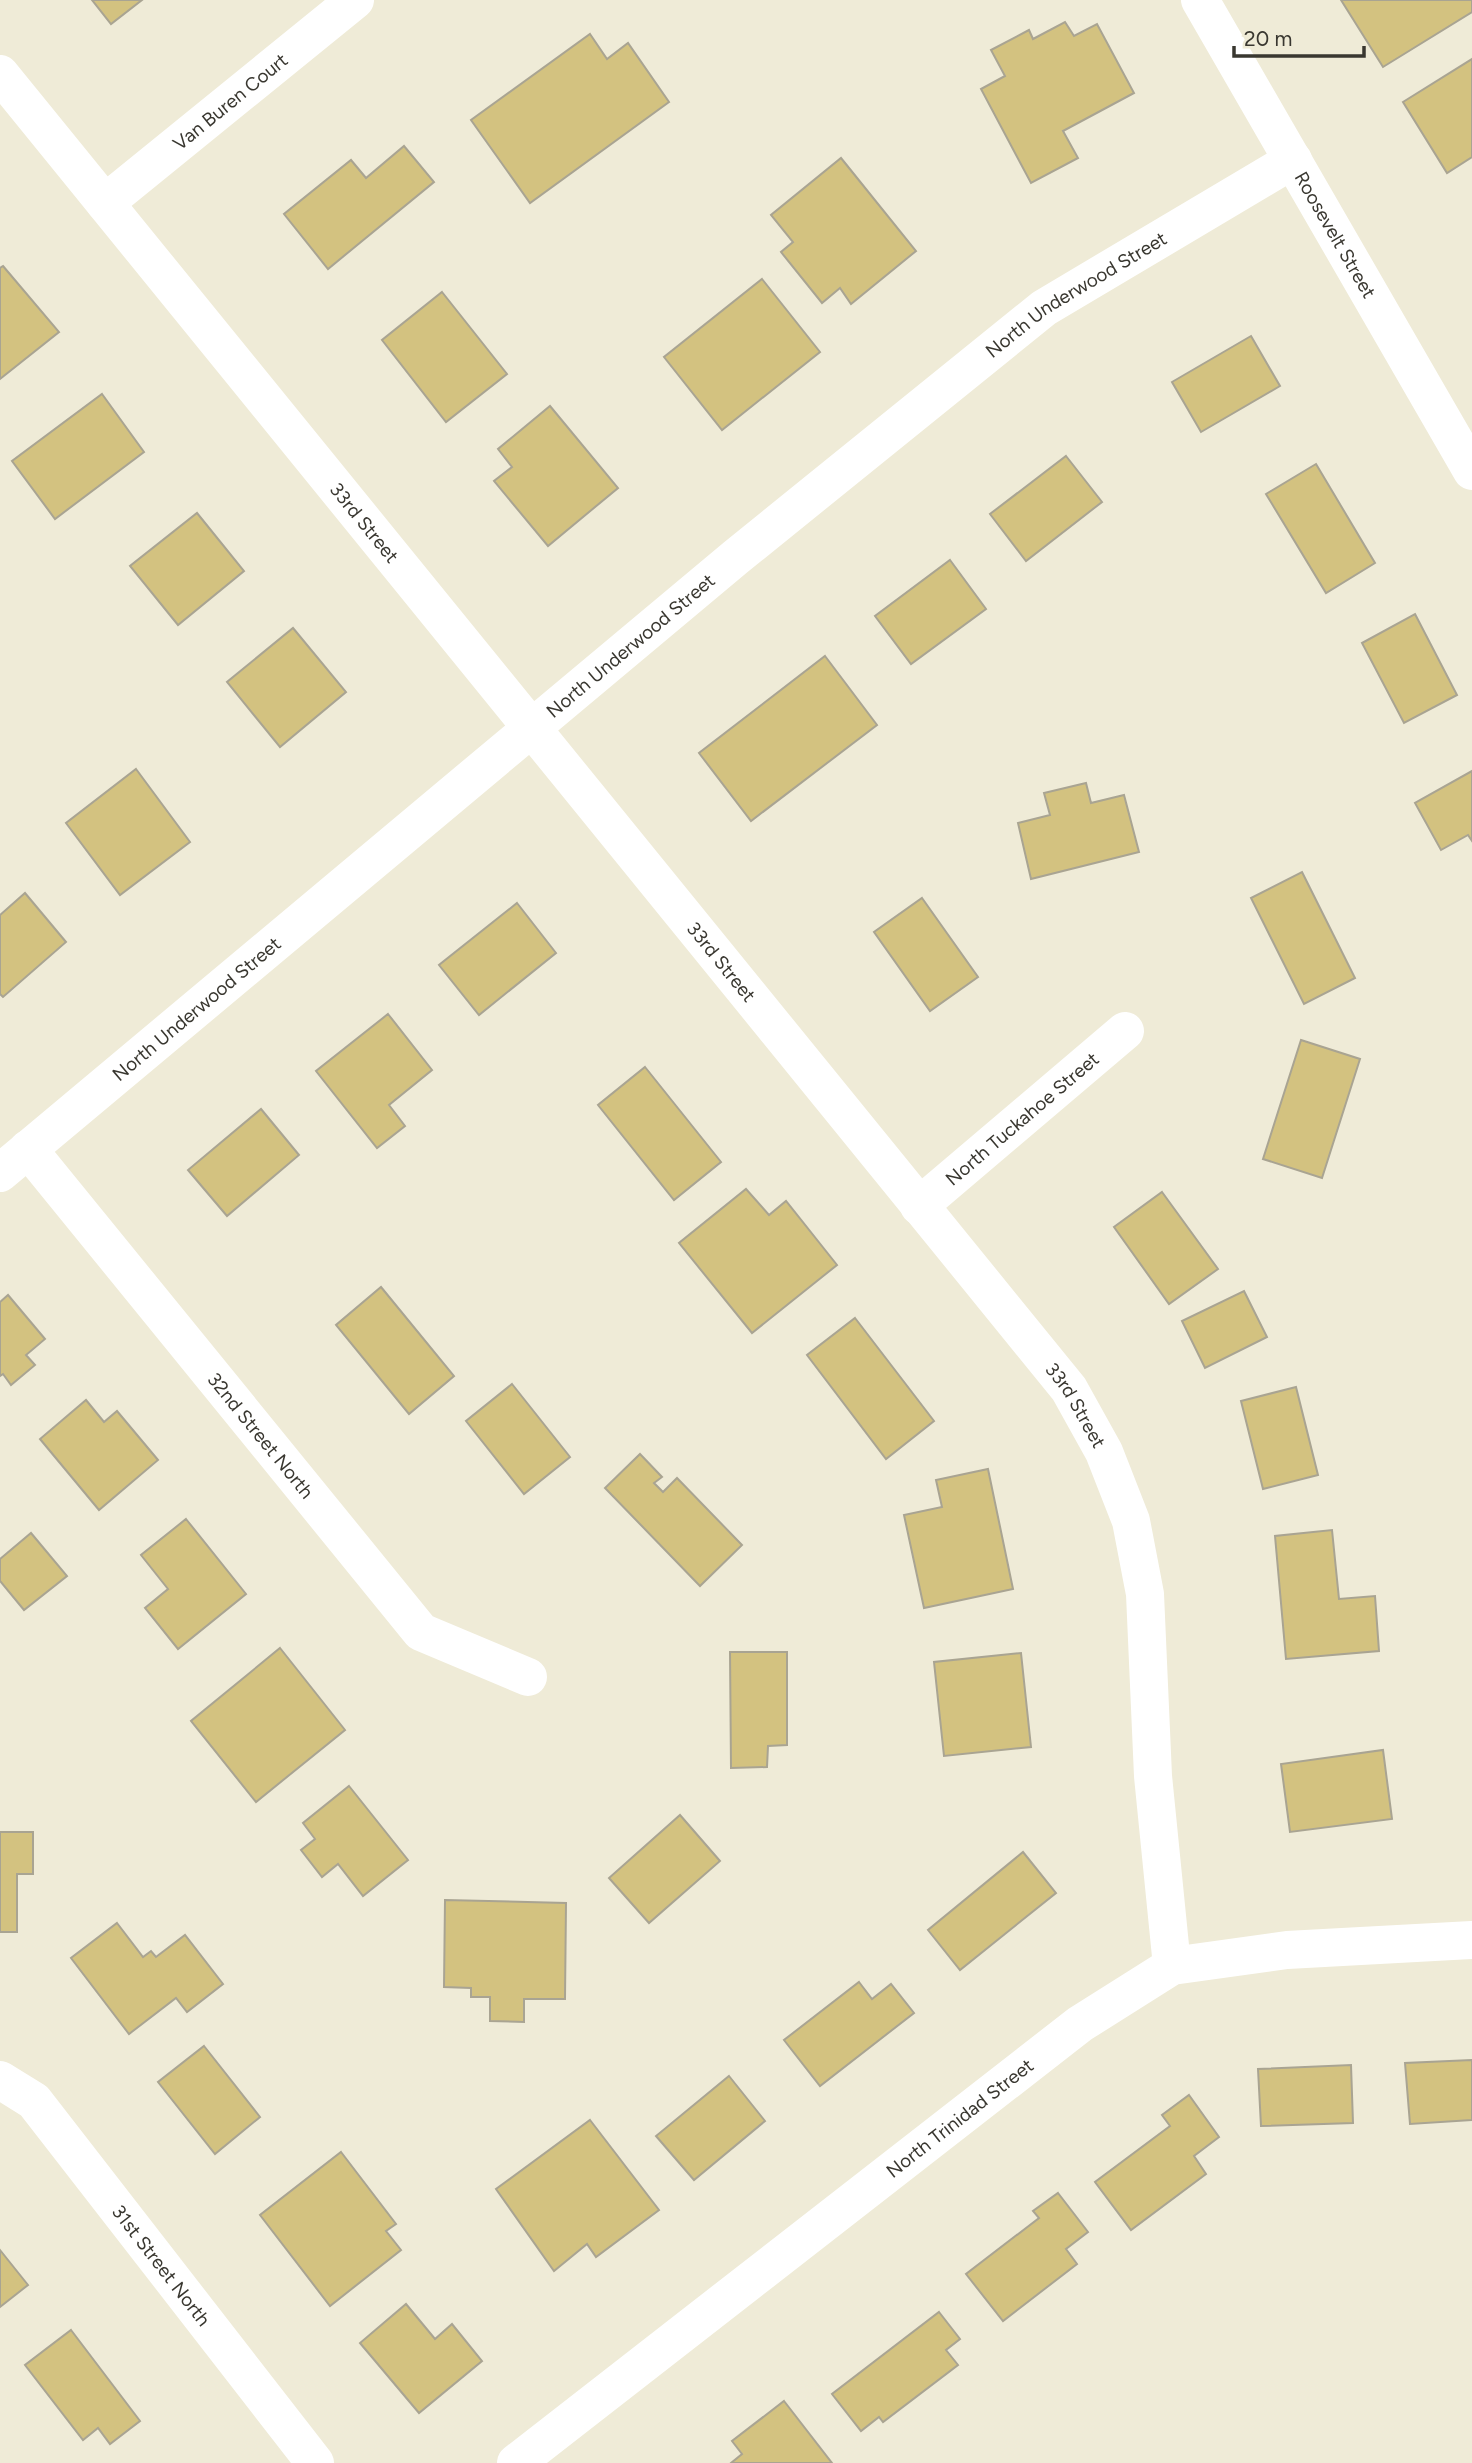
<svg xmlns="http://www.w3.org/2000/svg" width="1472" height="2463" font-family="Figtree,sans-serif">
<rect width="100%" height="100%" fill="#efebd7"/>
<g fill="#d3c280" stroke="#a9a492" stroke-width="2">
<polygon points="92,0 142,0 111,24"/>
<polygon points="1341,0 1472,0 1472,12 1383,67"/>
<polygon points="1065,22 1074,36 1097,24 1134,93 1063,131 1078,158 1031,183 981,89 1005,76 991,50 1029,30 1033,39"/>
<polygon points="590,34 607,59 628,43 669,102 530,203 471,120"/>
<polygon points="1472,59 1472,157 1447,173 1403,102"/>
<polygon points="404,146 434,182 328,269 284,214 351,160 366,178"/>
<polygon points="841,158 916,251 851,304 840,288 822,303 781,252 793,242 771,215"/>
<polygon points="3,266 59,332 0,379 0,268"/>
<polygon points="762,279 820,352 722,430 664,357"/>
<polygon points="442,292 507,374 446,422 382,340"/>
<polygon points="1251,336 1280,386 1201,432 1172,382"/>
<polygon points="102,394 144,452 55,519 12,461"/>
<polygon points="550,406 618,488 548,546 494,481 512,467 498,449"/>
<polygon points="1066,456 1102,502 1026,561 990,514"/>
<polygon points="1316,464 1375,563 1326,593 1266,494"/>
<polygon points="197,513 244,571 178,625 130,566"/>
<polygon points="950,560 986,609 911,664 875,616"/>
<polygon points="1415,614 1457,695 1404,723 1362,643"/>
<polygon points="293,628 346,692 280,747 227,682"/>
<polygon points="825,656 877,725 751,821 699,753"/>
<polygon points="136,769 190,842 120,895 66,823"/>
<polygon points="1472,771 1472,841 1468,835 1441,850 1415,803"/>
<polygon points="1086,783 1091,803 1124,795 1139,852 1031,879 1018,823 1050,815 1044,793"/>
<polygon points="1302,872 1355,978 1304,1004 1251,898"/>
<polygon points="25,893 66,942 3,997 0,994 0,915"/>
<polygon points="922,898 978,977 930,1011 874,932"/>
<polygon points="517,903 556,953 479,1015 439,965"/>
<polygon points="388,1014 432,1070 389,1105 405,1126 377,1148 316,1071"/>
<polygon points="1301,1040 1360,1059 1322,1178 1263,1159"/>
<polygon points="645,1067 721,1162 674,1200 598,1105"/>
<polygon points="261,1109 299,1155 227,1216 188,1170"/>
<polygon points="746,1189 769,1215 786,1201 837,1265 752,1333 679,1243"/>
<polygon points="1162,1192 1218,1269 1169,1304 1114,1227"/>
<polygon points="381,1287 454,1376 409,1414 336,1325"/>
<polygon points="1244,1291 1267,1337 1205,1368 1182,1321"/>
<polygon points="8,1295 45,1339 26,1355 35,1365 11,1385 3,1374 0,1376 0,1302"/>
<polygon points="855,1318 934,1421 886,1459 807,1355"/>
<polygon points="512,1384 570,1457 524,1494 466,1421"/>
<polygon points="1296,1387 1318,1475 1263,1489 1241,1401"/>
<polygon points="86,1400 104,1422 117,1411 158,1460 99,1510 40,1439"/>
<polygon points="640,1454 662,1477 654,1483 663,1492 677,1478 742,1545 700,1586 605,1488"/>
<polygon points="988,1469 1013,1589 924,1608 904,1515 942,1507 936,1480"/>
<polygon points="186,1519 246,1594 178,1649 145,1608 168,1589 141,1555"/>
<polygon points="1332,1530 1339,1599 1375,1596 1379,1651 1286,1659 1275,1536"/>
<polygon points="31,1533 67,1576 24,1610 0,1581 0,1559"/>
<polygon points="280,1648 345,1730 256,1802 191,1721"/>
<polygon points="730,1652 787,1652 787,1745 768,1746 767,1767 731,1768"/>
<polygon points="1021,1653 1031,1747 944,1756 934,1662"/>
<polygon points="1383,1750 1392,1819 1290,1832 1281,1764"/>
<polygon points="349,1786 408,1860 363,1896 338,1864 322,1877 301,1850 315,1839 303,1823"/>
<polygon points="680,1815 720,1861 649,1923 609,1878"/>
<polygon points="0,1832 33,1832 33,1874 17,1874 17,1932 0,1932"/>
<polygon points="1023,1852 1056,1893 960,1970 928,1930"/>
<polygon points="445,1900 566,1903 565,1999 524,1999 524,2022 490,2021 490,1997 471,1997 471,1988 444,1987"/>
<polygon points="117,1923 143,1957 151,1951 156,1957 185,1935 223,1984 187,2012 176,1998 129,2034 71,1958"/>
<polygon points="859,1982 872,1999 891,1984 914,2013 820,2086 784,2040"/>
<polygon points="204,2046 260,2117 215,2154 158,2082"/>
<polygon points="1472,2060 1472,2120 1410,2124 1405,2063"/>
<polygon points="1351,2065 1353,2123 1261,2126 1258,2069"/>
<polygon points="729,2076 765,2121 694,2180 656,2136"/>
<polygon points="1189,2095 1219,2137 1194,2156 1206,2174 1131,2230 1095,2182 1170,2126 1162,2115"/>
<polygon points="590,2120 659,2210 596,2257 587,2244 554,2271 496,2189"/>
<polygon points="341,2152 396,2224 386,2231 401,2250 330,2306 260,2215"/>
<polygon points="1058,2193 1088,2232 1066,2249 1077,2264 1003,2321 966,2274 1039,2218 1033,2211"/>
<polygon points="0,2250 28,2285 0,2307"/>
<polygon points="406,2304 435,2339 452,2324 482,2361 419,2413 360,2343"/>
<polygon points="939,2312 960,2339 946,2350 958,2365 883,2422 879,2417 861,2431 832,2394"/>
<polygon points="71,2330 140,2421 110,2444 98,2428 83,2440 25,2365"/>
<polygon points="784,2401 832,2463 731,2463 742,2454 732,2441"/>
</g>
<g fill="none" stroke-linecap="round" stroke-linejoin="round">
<g stroke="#fff" stroke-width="38">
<path id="s1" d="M0,74L1069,1389L1104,1452L1131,1521L1145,1594L1153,1776L1172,1966"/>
<path id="s2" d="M105,203L355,0"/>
<path id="s3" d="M28,1149L421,1632L528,1677"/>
<path id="s4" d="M0,1173L736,557L1044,308L1293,160"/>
<path id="s5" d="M919,1206L1125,1031"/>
<path id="s6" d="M0,2080L34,2101L315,2463"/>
<path id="s7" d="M516,2463L1080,2024L1172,1966L1287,1950L1472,1940"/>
</g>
<path stroke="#fff" stroke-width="38" id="s8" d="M1200,0L1472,471"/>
</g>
<g text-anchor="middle" stroke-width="6" stroke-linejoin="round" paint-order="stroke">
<g font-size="19" fill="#393730" stroke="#efebd7">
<text dy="7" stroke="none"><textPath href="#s2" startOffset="161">Van Buren Court</textPath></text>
<text dy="7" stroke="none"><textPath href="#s8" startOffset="271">Roosevelt Street</textPath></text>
<text dy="7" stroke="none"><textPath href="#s4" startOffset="1390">North Underwood Street</textPath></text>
<text dy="7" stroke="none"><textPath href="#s1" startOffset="578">33rd Street</textPath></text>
<text dy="7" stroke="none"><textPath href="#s4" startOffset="822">North Underwood Street</textPath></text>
<text dy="7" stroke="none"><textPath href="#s1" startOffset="1144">33rd Street</textPath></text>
<text dy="7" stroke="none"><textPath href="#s4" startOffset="256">North Underwood Street</textPath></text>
<text dy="7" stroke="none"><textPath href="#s5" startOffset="135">North Tuckahoe Street</textPath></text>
<text dy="7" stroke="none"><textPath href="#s1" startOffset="1712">33rd Street</textPath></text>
<text dy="7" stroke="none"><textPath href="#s3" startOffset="369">32nd Street North</textPath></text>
<text dy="7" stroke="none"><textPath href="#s7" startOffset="562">North Trinidad Street</textPath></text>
<text dy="7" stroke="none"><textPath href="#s6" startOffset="248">31st Street North</textPath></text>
</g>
</g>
<path d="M1234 46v10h130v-10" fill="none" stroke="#393730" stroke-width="3.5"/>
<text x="1244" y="46" font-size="21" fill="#393730" stroke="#efebd7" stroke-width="5" paint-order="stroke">20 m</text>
</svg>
